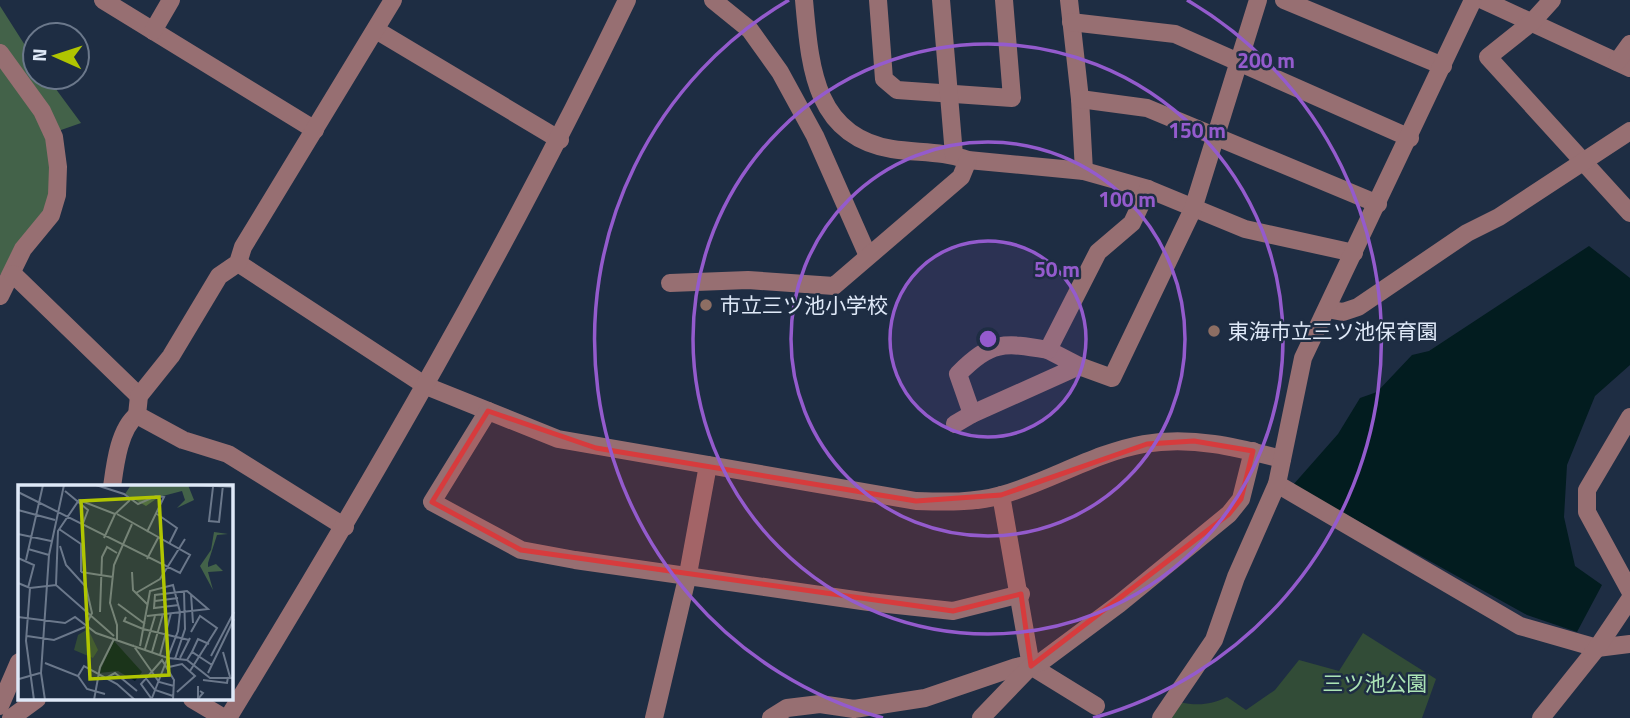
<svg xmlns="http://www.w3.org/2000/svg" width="1630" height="718" font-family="'Titillium Web','Noto Sans JP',sans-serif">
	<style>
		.green { fill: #324c37 }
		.forest { fill: #436249 }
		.water { fill: #021c1f }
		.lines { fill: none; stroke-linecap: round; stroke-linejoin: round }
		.minor { stroke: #976f72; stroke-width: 18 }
		.marked { fill: #d73b3d; fill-opacity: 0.2; stroke: #d73b3d; stroke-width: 5; stroke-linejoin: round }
		.ring { fill: none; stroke: #945bcd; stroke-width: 3.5 }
		.education-dot { fill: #8d6e63; stroke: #1e2d43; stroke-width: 2.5 }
		.labels { text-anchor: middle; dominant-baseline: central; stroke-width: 5; stroke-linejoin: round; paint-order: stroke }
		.poi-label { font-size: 21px; fill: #dfe9f8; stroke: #1e2d43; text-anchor: start }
		.park-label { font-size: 21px; fill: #abe3b5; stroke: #1e2d43 }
		.inset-road { fill: none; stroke: #6b788b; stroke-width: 2 }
		.view { fill: #b0c501; fill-opacity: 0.15; stroke: #b0c501; stroke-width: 3.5 }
		.inset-edge { fill: none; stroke: #dfe9f8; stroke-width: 3.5 }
		.centre { fill: #945bcd; stroke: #1e2d43; stroke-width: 3.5 }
		.ring-label { font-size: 21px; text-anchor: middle; font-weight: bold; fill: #945bcd; stroke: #1e2d43; stroke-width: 5; stroke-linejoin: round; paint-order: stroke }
	</style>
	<rect width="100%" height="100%" fill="#1e2d43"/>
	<path class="green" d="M1363 633 1436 679 1422 718H1171L1179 702C1197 706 1211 705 1227 697L1246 710 1275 690 1299 660 1339 671Z"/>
	<path class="forest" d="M0 6 35 61V77H47L81 123 61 130 53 148 55 168 38 240 0 275Z"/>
	<path class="water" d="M1589 246 1630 278V365L1595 396 1567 465 1564 517 1575 566 1602 585 1577 632 1527 615 1293 485 1338 434 1360 398 1377 392 1412 355 1429 351Z"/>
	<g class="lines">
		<g class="minor">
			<path d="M103 0 315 130"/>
			<path d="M713 0 750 30 780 72 815 136 868 256"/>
			<path d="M804 0C810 64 813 136 892 149 918 153 943 151 968 160L1084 171 1148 189 1245 229 1354 253"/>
			<path d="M878 0 884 79 897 90 1012 98 1004 0"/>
			<path d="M941 0 954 155"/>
			<path d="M1069 0 1080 99 1084 171"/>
			<path d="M1284 0 1443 66"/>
			<path d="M1483 0 1630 68"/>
			<path d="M1552 0 1532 22 1488 57 1630 213"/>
			<path d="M1071 22 1175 34 1410 138"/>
			<path d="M376 30 560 140"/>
			<path d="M153 31 171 0"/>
			<path d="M0 53 42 111 54 137 58 167 57 195 51 215 23 249 0 296"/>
			<path d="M1617 62 1630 44"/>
			<path d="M1080 99 1147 108 1378 204"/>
			<path d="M238 263 426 386 558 439 916 501C945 502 974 503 1002 495 1051 481 1094 453 1144 444 1192 436 1236 447 1282 459"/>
			<path d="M13 274 139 396"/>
			<path d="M670 283 748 280 834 286 961 177 968 160"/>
			<path d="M1327 309 1343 312 1358 307 1467 233 1499 217 1630 131"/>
			<path d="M1079 366 1112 378 1193 209 1258 0"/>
			<path d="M488 411 432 502 521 550 575 560 869 602 953 611 1021 594"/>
			<path d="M972 414 1079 366 1048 350"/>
			<path d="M1630 417 1587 490V512L1630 591"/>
			<path d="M955 424 972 414 958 374C991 341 1003 342 1048 350L1098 252 1132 223 1148 189"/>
			<path d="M1277 484 1520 626 1597 648 1630 644"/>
			<path d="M112 487C115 465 119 429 137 415"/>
			<path d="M1001 495 1031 666"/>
			<path d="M345 527 228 454 183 440 137 415 139 396 171 356 219 276 238 263 243 247 393 0"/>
			<path d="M1031 666 1096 706"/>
			<path d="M192 699 224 718"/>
			<path d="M0 706 19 662"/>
			<path d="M11 718 37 699"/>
			<path d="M228 718C371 484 508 248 627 0"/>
			<path d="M654 718 688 574 708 465"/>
			<path d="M771 718 787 708 820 704 854 709 925 698 1016 667 1041 662 1119 604 1229 514 1241 499 1253 451"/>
			<path d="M981 718 1031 666"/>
			<path d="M1161 718 1214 640 1236 577 1277 484 1303 358 1473 0"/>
			<path d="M1541 718 1597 648 1630 599"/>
		</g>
	</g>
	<path class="marked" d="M488 411 596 448 916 501 1001 495 1147 444 1194 441 1253 451 1241 499 1229 514 1031 666 1021 594 953 611 521 550 432 502Z"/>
	<circle cx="988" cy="339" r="98" fill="#945bcd" fill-opacity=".12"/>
	<g class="ring">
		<circle cx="988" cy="339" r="98"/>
		<circle cx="988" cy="339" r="197"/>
		<circle cx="988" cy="339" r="295"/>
		<path d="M883 718A393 393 0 0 1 789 0M1187 0A393 393 0 0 1 1093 718"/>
	</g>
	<g class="education-dot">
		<circle cx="706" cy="305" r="7"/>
		<circle cx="1214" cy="331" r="7"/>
	</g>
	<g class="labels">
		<g class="poi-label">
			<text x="720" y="305">市立三ツ池小学校</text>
			<text x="1228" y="331">東海市立三ツ池保育園</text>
		</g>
		<g class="park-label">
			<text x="1375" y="683">三ツ池公園</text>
		</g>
	</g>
	<g transform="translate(18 485)">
		<rect width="215" height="215" fill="#1e2d43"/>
		<path d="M70 144 80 165 75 173 56 165 60 150Z" fill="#324c37"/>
		<path d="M113 0H170L176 15 159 23 167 15 164 6 141 12 128 21 107 9ZM196 47 210 49 199 50 190 78V82L198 79 205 86 190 87 195 105 182 81 193 65Z" fill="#436249"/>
		<path d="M96 156 124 187 117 196 100 186 81 188Z" fill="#021c1f"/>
		<path class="inset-road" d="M78 0 106 9 120 19 138 11 146 12 129 47M180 0 216 2M195 2 191 36 201 37 205 0M47 6 70 25 64 41M0 7 162 88 172 70 99 29M0 25 37 35M0 27 1 0M139 29 159 43 151 59M41 44 63 59V87M0 49 33 56M86 53 97 29 112 15M42 61 48 80 68 102 74 128 70 136M10 64 31 70M0 73 16 80 10 103M129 74 140 53M8 75 25 0M63 87 95 92M114 87 115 105 129 119M0 98 12 103 38 100 96 151M38 100 40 46 61 15 97 29M12 103 8 156 16 215M118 108 142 94 167 54M173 109 175 138M137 116 160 113M100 119 127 139M82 127 84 72 89 62 99 68M129 131 190 124 169 106 137 110 136 123 161 120M0 132 47 138 57 132 78 148 150 173 169 175 192 193H216M108 132 106 136 125 144 171 155M9 151 36 155 67 142M99 155V140L92 118 96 80 114 39M115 160 141 197 156 201M122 161 132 106 155 100 162 127 160 146 134 213M127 164 137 131M134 167 145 129M174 167 180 154 191 159M205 167 212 192M142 170 153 128M193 171 216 127M162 173 172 153M157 174 167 144 166 106M169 175 174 167 194 180M27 178 60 191 69 204 87 209M151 182 164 179 177 191 159 207M172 186 199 143 182 131 173 147M190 188 216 134M60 191 66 181 99 199 117 215M127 192 137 205 155 211M1 194 22 188M86 194 97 188 119 206M185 195 209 198 210 192M180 201V214L185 208 182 206M133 213 123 199 144 175 156 195 155 215M27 215 23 188 31 70 46 0M76 215 82 182 96 154M117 215H140"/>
		<path class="view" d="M141 12 151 190 72 194 63 16Z"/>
		<rect width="215" height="215" class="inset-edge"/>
	</g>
	<circle cx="988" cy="339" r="10" class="centre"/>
	<g class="ring-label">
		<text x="1266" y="68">200 m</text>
		<text x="1197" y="138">150 m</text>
		<text x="1127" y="207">100 m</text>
		<text x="1057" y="277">50 m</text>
	</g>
	<g transform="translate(56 56) rotate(273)"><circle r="33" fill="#1e2d43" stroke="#6b788b" stroke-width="2"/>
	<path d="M0-5L12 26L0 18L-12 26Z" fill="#b0c501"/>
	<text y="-10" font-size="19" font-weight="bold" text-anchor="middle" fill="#dfe9f8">N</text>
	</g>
</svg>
